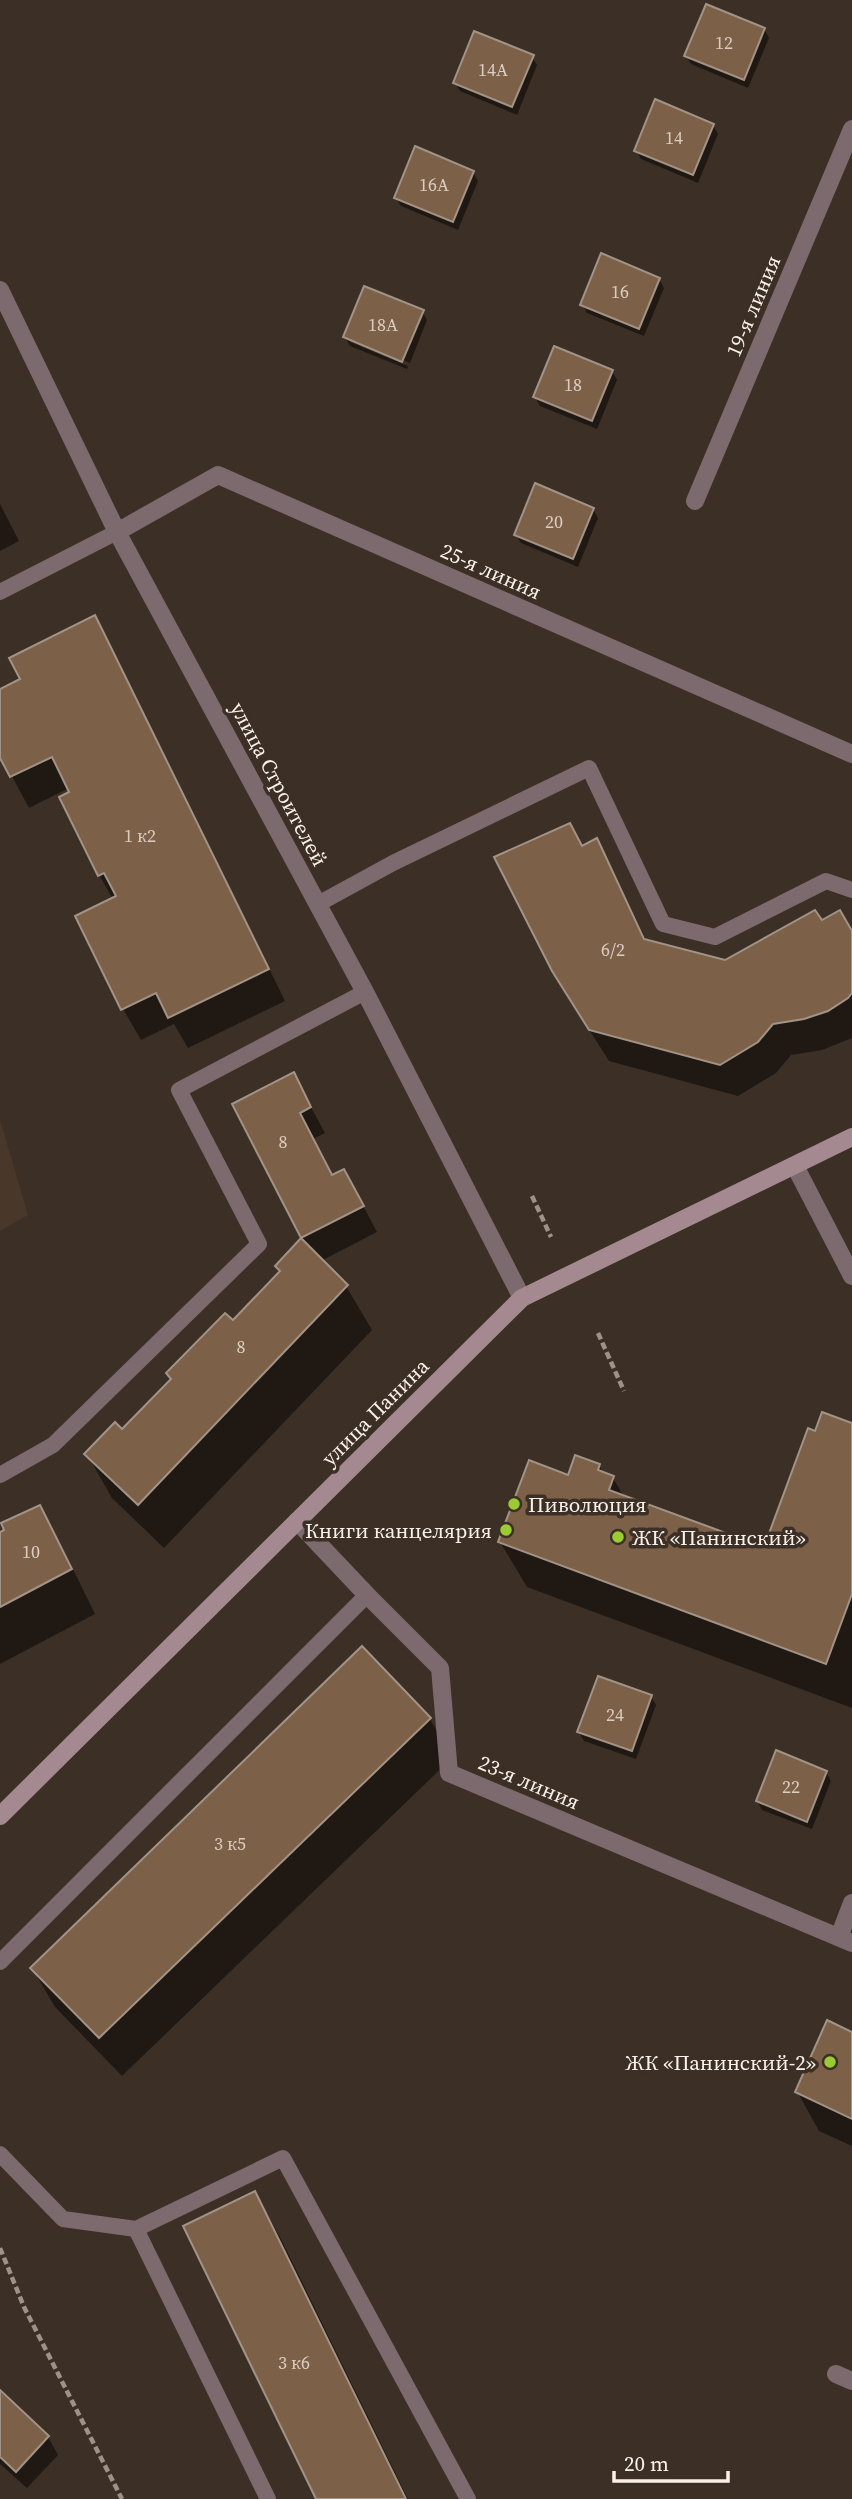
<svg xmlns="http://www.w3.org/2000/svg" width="852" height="2499" font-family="'Source Serif 4',serif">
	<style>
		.built { fill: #493729 }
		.shadow { fill: #0007 }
		.building { fill: #7d6048; stroke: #a29387; stroke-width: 2 }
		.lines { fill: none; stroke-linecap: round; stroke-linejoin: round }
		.path { stroke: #9d928a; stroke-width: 4.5; stroke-dasharray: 7 3.5; stroke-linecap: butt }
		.lane { stroke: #7c6a6f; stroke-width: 16 }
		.street { stroke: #7c6a6f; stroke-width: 18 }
		.secondary { stroke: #a58990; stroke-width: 18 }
		.poi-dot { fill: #9bcb33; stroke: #3c2f25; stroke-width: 2.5 }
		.labels { text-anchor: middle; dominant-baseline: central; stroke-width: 7; stroke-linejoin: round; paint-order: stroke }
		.number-label { font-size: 18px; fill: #dbcdc2 }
		.street-label { font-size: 21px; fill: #faf1eb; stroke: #3c2f25 }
		.poi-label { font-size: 21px; fill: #faf1eb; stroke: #3c2f25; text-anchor: start }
	</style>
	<rect width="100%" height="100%" fill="#3c2f25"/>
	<path class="built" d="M0 1120 28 1215 0 1231Z"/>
	<g class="shadow">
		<path d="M764 29 769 38 748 88 691 64 686 56Z"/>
		<path d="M532 57 537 65 517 115 460 91 455 83Z"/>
		<path d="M713 125 718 134 698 183 641 159 636 150Z"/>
		<path d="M473 172 478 181 458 230 401 206 396 198Z"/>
		<path d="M659 279 664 288 644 336 587 313 582 304Z"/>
		<path d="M422 311 427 320 410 363 350 338V342L408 366 407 369 350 346 345 337Z"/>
		<path d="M612 371 617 380 597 429 540 406 535 397Z"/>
		<path d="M0 504 19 541 0 551Z"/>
		<path d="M593 509 598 518 578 567 521 543 516 535Z"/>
		<path d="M94 618 112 649 285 1001 188 1048 174 1024 141 1040 123 1009 113 899 99 875 69 788 29 808 0 754V691L22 680Z"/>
		<path d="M596 840 614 872 647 942 726 962 822 922 852 934V1038L822 1050 791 1055 776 1073 738 1096 609 1061 572 1003 582 847Z"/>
		<path d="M293 1074 325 1133 313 1139 333 1177 358 1196 377 1232 321 1261 346 1286 372 1330 164 1548 112 1498 87 1454 122 1432 281 1273 277 1266 303 1239 234 1104Z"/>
		<path d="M852 1425V1708L527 1587 500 1542 569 1477 599 1465 604 1475 613 1478 624 1497 765 1550 816 1433Z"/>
		<path d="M39 1507 64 1551 95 1614 0 1664V1534Z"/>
		<path d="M651 1697 656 1705 636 1759 584 1741 579 1732Z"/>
		<path d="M430 1719 452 1758 122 2076 55 2007 32 1968Z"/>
		<path d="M826 1772 831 1781 812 1829 762 1810 757 1801Z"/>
		<path d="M852 2033V2146L819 2131 797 2091Z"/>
		<path d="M255 2193 280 2237 408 2499H318Z"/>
		<path d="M0 2392 48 2437 58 2455 27 2488 0 2464Z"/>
	</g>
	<g class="building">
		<path d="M706 4 765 28 744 80 684 56Z"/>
		<path d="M474 31 534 55 512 107 453 83Z"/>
		<path d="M655 99 714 124 693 175 634 151Z"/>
		<path d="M415 146 474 171 453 222 394 198Z"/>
		<path d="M601 253 660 278 639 329 580 305Z"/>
		<path d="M364 286 424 310 402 362 343 337Z"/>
		<path d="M554 346 613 370 592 421 533 397Z"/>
		<path d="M535 483 594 508 573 559 514 535Z"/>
		<path d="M95 615 269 969 168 1018 156 993 121 1010 75 916 116 896 104 873 98 876 59 797 69 792 52 757 10 777 0 758V689L20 679 9 658Z"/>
		<path d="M570 823 582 846 597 838 644 939 725 960 815 910 822 920 840 910 852 931V993L848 998 828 1011 804 1019 773 1024 758 1042 720 1065 589 1030 552 971 494 857Z"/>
		<path d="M294 1072 311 1107 300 1113 332 1175 344 1169 364 1206 301 1238 232 1104Z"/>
		<path d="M301 1238 348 1285 138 1505 84 1454 115 1422 122 1429 171 1379 166 1373 225 1313 233 1320 280 1271 275 1266Z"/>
		<path d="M822 1412 852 1423V1594L826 1664 498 1542 529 1460 568 1475 575 1455 600 1464 598 1470 614 1476 609 1490 764 1547 808 1428 815 1431Z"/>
		<path d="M40 1505 72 1569 0 1607V1532L4 1530 1 1523Z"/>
		<path d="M362 1646 431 1718 99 2038 30 1968Z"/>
		<path d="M598 1676 652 1695 632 1751 577 1732Z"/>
		<path d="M776 1750 827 1771 807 1822 756 1801Z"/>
		<path d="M827 2020 852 2032V2119L795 2092Z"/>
		<path d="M255 2191 406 2499H316L183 2226Z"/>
		<path d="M0 2390 49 2436 16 2472 0 2457Z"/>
	</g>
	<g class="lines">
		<g class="path">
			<path d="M532 1196 551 1237"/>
			<path d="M598 1333 624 1391"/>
			<path d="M0 2248 24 2307 122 2499"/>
		</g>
		<g class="lane">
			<path d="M0 592 117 532"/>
			<path d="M318 904 393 863 589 768 663 924 715 937 826 881 852 890"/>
			<path d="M0 1475 53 1445 259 1244 179 1090 365 992"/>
			<path d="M0 1962 367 1595"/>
			<path d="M0 2154 63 2219 136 2229 283 2158 468 2499"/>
			<path d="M136 2229 268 2499"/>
		</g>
		<g class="street">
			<path d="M0 290 117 532 365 992 522 1298"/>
			<path d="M695 501 852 129"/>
			<path d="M117 532 218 475 852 754"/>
			<path d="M795 1166 852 1276"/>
			<path d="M297 1521 367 1595 440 1668 449 1773 852 1943"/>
			<path d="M839 1937 852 1903"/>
			<path d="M836 2374 852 2381"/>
		</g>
		<path class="secondary" d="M0 1816 522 1298 852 1137"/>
	</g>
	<g class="poi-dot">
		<circle cx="514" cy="1504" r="7"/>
		<circle cx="506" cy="1530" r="7"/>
		<circle cx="618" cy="1537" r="7"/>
		<circle cx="830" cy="2062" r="7"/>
	</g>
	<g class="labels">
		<g class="number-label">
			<text x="724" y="42">12</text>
			<text x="493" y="69">14А</text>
			<text x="674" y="137">14</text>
			<text x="434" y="184">16А</text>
			<text x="620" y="291">16</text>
			<text x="383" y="324">18А</text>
			<text x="573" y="384">18</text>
			<text x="554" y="521">20</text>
			<text x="140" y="835">1 к2</text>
			<text x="613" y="949">6/2</text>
			<text x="283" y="1141">8</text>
			<text x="241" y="1346">8</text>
			<text x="31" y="1551">10</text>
			<text x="615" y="1714">24</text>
			<text x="791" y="1786">22</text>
			<text x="230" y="1843">3 к5</text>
			<text x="294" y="2362">3 к6</text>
		</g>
		<g class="street-label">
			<text transform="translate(753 306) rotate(-67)">19-я линия</text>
			<text transform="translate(491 571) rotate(24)">25-я линия</text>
			<text transform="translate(279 784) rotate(62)">улица Строителей</text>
			<text transform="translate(375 1412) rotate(-45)">улица Панина</text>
			<text transform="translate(529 1782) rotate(23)">23-я линия</text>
		</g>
		<g class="poi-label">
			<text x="528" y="1504">Пиволюция</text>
			<text x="492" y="1530" text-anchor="end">Книги канцелярия</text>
			<text x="632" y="1537">ЖК «Панинский»</text>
			<text x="816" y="2062" text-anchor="end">ЖК «Панинский-2»</text>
		</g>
	</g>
	<path d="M614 2471v10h114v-10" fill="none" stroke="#faf1eb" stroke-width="3.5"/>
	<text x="624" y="2471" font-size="21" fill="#faf1eb" stroke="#3c2f25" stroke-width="5" paint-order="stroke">20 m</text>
</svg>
